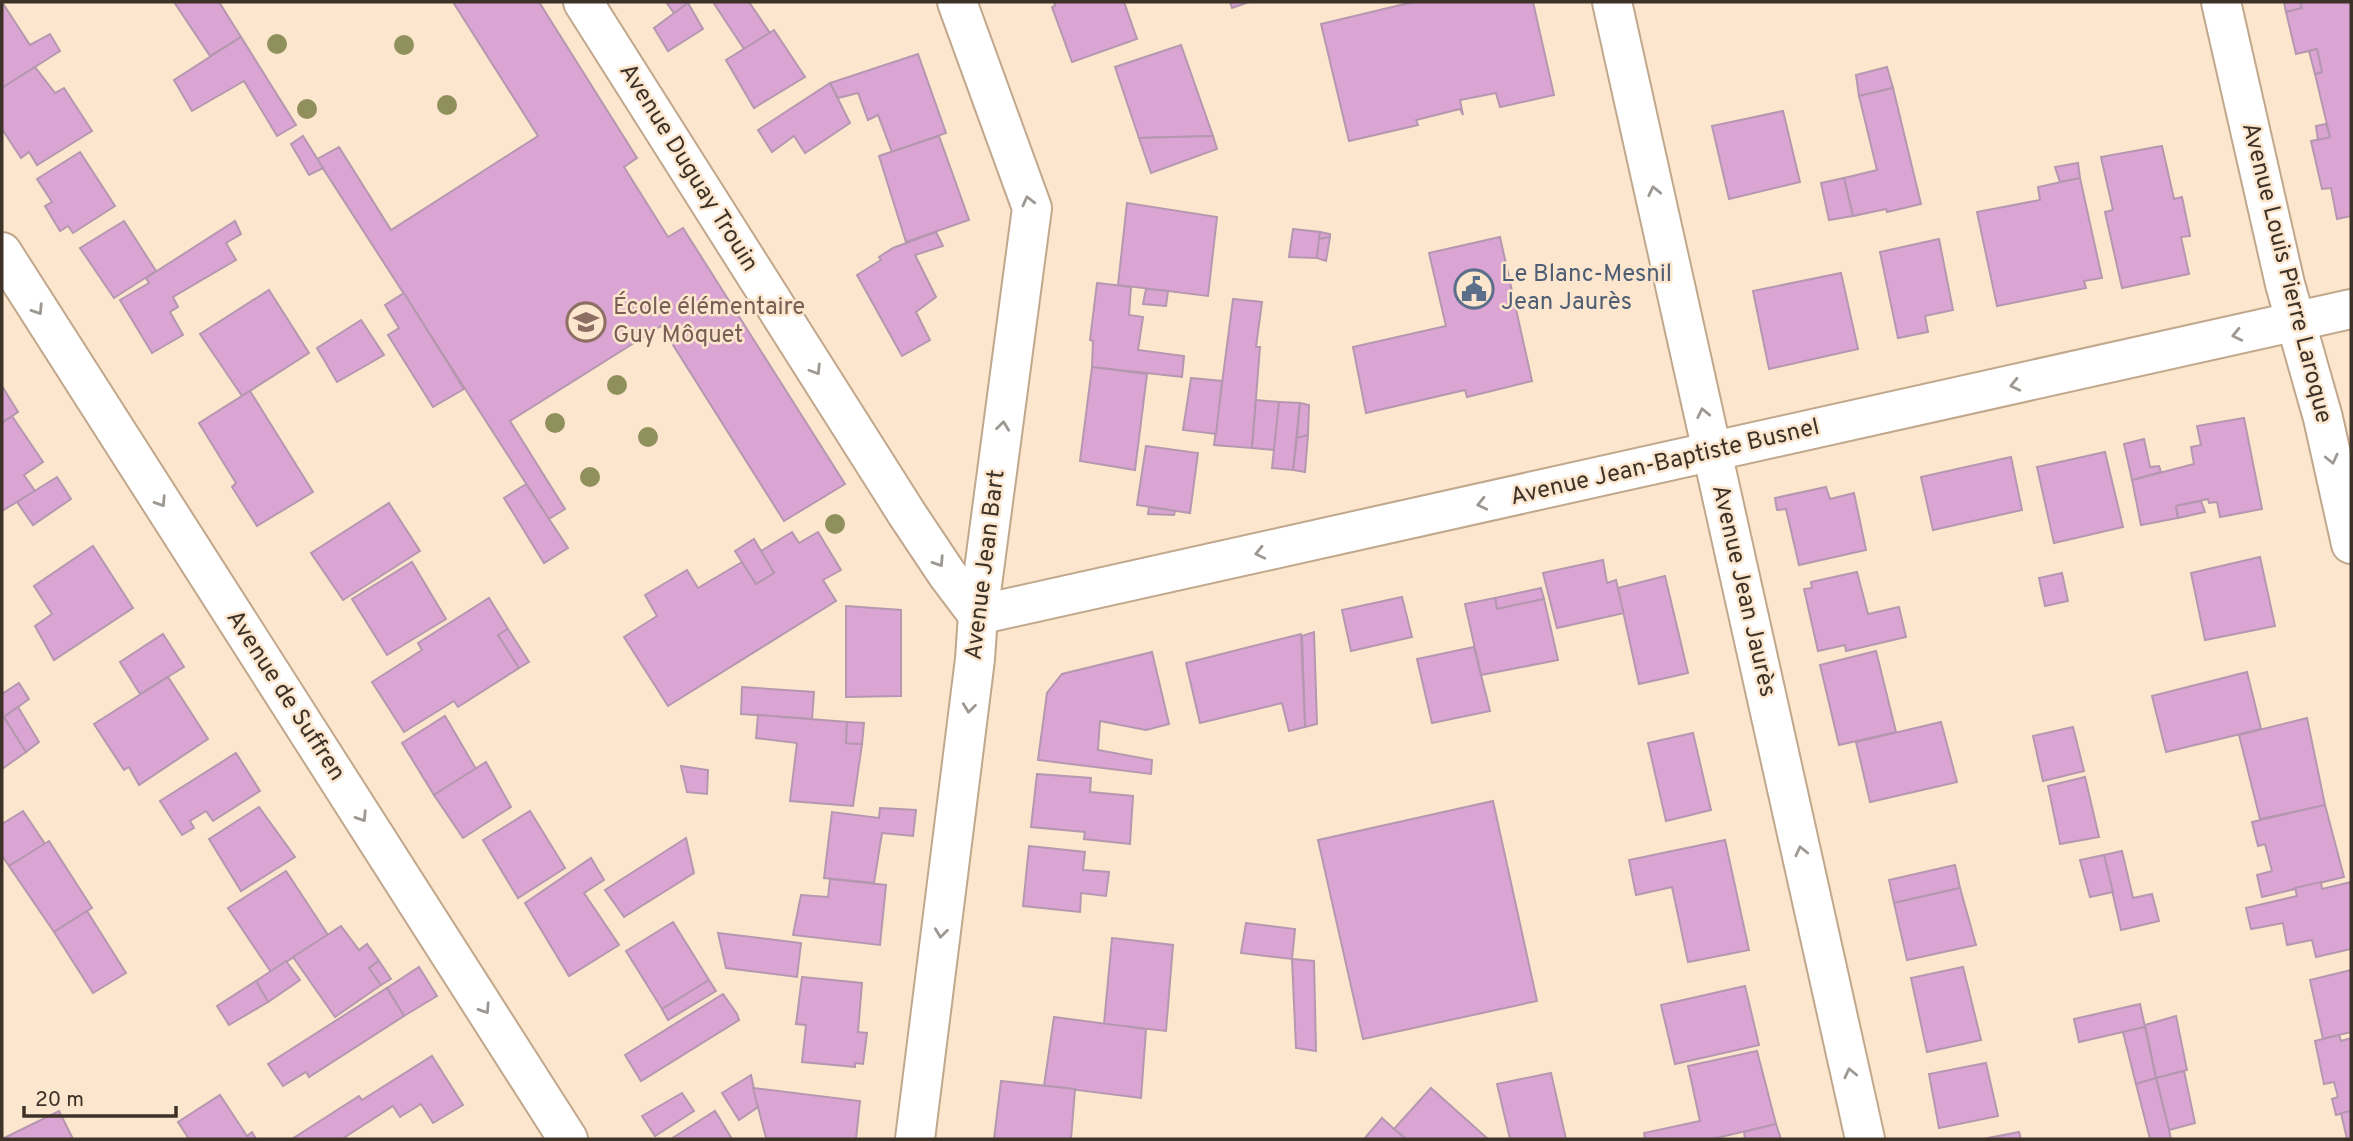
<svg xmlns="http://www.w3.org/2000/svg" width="2353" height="1141" font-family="Overpass,sans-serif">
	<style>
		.building { fill: #dba5d3; stroke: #b597b0; stroke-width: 2 }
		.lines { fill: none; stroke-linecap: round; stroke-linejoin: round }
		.street-casing { stroke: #c1a78b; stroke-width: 42 }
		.street { stroke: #fff; stroke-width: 38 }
		.tree { fill: #90905d }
		.oneway { stroke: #9e9893 }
		.labels { text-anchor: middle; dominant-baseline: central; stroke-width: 5; stroke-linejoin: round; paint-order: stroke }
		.street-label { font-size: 24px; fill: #3d3227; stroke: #fce6ce }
		.service-label { font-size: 24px; fill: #4e5e75; stroke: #fce6ce; text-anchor: start }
		.education-label { font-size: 24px; fill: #785e54; stroke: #fce6ce; text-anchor: start }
	</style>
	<rect width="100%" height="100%" fill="#fce6ce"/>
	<g class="building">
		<path d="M2 2 30 45 50 34 60 51 2 88Z"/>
		<path d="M174 2H219L241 37 210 56Z"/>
		<path d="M453 2H539L637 158 624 167 668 237 683 228 845 484 784 521 661 326 510 421 565 509 549 519 317 159 339 147 391 230 538 136Z"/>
		<path d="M666 2H690L674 13Z"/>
		<path d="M713 2H749L770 33 744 49Z"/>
		<path d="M1054 2H1124L1137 39 1072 62 1052 7 1055 6Z"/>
		<path d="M1230 2H1249L1232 8Z"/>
		<path d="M1533 2 1554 95 1500 107 1496 93 1460 100 1463 115 1460 109 1416 120 1418 125 1349 141 1321 24 1413 2Z"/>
		<path d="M2284 2H2300L2302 8 2286 12Z"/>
		<path d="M2300 2H2351V216L2337 219 2331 188 2322 189 2311 141 2330 137 2315 74 2322 72 2317 49 2296 54 2286 12 2302 8Z"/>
		<path d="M688 3 703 29 668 51 654 28Z"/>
		<path d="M774 30 805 77 754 108 726 60Z"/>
		<path d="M241 37 296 125 277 136 244 81 192 111 174 80Z"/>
		<path d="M1181 45 1213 136 1139 138 1115 67Z"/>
		<path d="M2317 49 2322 72 2315 74 2309 51Z"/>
		<path d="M918 54 946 133 892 152 878 115 868 120 858 93 838 98 830 83Z"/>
		<path d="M35 67 55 93 64 88 92 131 37 165 29 152 21 158 2 129V88Z"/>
		<path d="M1887 67 1893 88 1859 96 1856 75Z"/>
		<path d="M830 83 850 123 805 153 794 136 772 152 758 130Z"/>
		<path d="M1893 88 1921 204 1887 212 1886 209 1853 216 1844 178 1877 170 1859 96Z"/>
		<path d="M1783 111 1800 182 1729 199 1712 126Z"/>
		<path d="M2326 124 2330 137 2318 140 2316 126Z"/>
		<path d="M303 136 323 168 309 175 291 144Z"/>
		<path d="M939 136 969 220 906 242 879 156Z"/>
		<path d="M1213 136 1217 149 1151 173 1139 138Z"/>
		<path d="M2162 146 2174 199 2182 197 2190 236 2181 237 2189 274 2122 288 2105 212 2113 210 2101 157Z"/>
		<path d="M80 152 115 206 73 233 68 226 60 231 45 206 52 202 37 179Z"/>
		<path d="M2078 163 2080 178 2060 182 2055 167Z"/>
		<path d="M1844 178 1853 216 1829 220 1821 183Z"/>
		<path d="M2080 178 2102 278 2084 281 2086 288 1997 306 1977 212 2040 200 2038 187Z"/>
		<path d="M1127 203 1217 217 1208 296 1118 285Z"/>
		<path d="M124 221 156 271 114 298 80 248Z"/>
		<path d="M235 221 241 234 226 243 236 260 173 297 178 307 170 312 183 335 152 353 120 300 149 283 146 278Z"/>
		<path d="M1293 229 1320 232 1317 258 1289 257Z"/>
		<path d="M936 232 943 246 915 255 936 297 916 312 930 340 902 356 857 275 881 260 879 257 893 248Z"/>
		<path d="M1320 232 1330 234V237L1319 239Z"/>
		<path d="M1330 237 1326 261 1317 258 1319 239Z"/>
		<path d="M1500 237 1532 381 1467 397 1465 390 1366 413 1353 347 1446 326 1429 253Z"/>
		<path d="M1939 239 1953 310 1925 316 1928 332 1898 338 1880 252Z"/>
		<path d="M1841 273 1858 349 1769 369 1753 291Z"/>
		<path d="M1097 283 1131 287 1129 315 1143 317 1138 350 1184 356 1182 377 1092 367 1093 341 1090 340Z"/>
		<path d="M1146 289 1168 291 1166 306 1143 304Z"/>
		<path d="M269 290 309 353 242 396 200 334Z"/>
		<path d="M404 293 464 389 433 407 388 335 399 328 385 305Z"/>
		<path d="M1233 299 1262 302 1256 347H1260L1252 448 1214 445Z"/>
		<path d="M361 320 384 355 337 382 317 348Z"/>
		<path d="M1092 367 1147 374 1135 470 1080 461Z"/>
		<path d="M1191 378 1222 381 1216 434 1183 430Z"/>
		<path d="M2 386 18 412 2 423Z"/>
		<path d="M250 391 313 492 257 526 232 487 236 483 199 423Z"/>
		<path d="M1256 400 1279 402 1274 450 1252 448Z"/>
		<path d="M1279 402 1300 403 1293 470 1272 468Z"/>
		<path d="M1300 403 1309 405 1308 435 1297 438Z"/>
		<path d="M12 416 43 462 24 475 35 491 2 511V423Z"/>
		<path d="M2244 418 2262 509 2220 517 2217 502 2209 503 2208 499 2176 506 2178 518 2141 525 2132 480 2194 464 2191 447 2201 445 2197 426Z"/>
		<path d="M1308 435 1305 472 1293 470 1297 438Z"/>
		<path d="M2144 439 2150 467 2159 466 2161 472 2132 480 2124 444Z"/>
		<path d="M1146 446 1198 453 1190 513 1137 505Z"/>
		<path d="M2105 452 2123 527 2054 543 2037 467Z"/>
		<path d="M2011 457 2022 510 1933 530 1921 477Z"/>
		<path d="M57 477 71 499 33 525 17 502Z"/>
		<path d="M526 484 568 548 544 563 504 498Z"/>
		<path d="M1826 487 1830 499 1854 493 1866 550 1799 565 1786 509 1777 510 1775 498Z"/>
		<path d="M2201 501 2205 512 2178 518 2176 506Z"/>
		<path d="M389 503 420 551 343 600 311 553Z"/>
		<path d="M1149 507 1175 511 1174 515 1148 514Z"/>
		<path d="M792 532 799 543 818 532 841 570 823 580 836 601 668 706 624 637 657 616 645 595 687 570 698 588 742 562 756 584 774 573 761 551Z"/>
		<path d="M754 539 774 573 756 584 735 551Z"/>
		<path d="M93 546 133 608 54 660 35 626 52 614 34 586Z"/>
		<path d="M2260 557 2275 626 2205 640 2191 573Z"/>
		<path d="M1603 560 1607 583 1616 580 1624 613 1557 628 1543 573Z"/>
		<path d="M412 562 446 619 387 655 352 599Z"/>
		<path d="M1857 572 1868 614 1899 607 1906 637 1846 651 1845 645 1818 651 1804 589 1812 588 1811 582Z"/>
		<path d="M2062 573 2068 601 2045 606 2039 578Z"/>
		<path d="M1665 576 1688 673 1639 684 1618 588Z"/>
		<path d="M1541 588 1544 599 1497 609 1495 598Z"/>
		<path d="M1402 597 1412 637 1351 651 1342 610Z"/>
		<path d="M489 598 508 629 498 635 519 668 458 707 454 701 404 732 372 682 422 650 418 643Z"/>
		<path d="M1495 598 1497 609 1544 599 1558 660 1481 675 1465 604Z"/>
		<path d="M846 606 901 610V696L846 697Z"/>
		<path d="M508 629 529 662 519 668 498 635Z"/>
		<path d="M1314 632 1317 724 1305 727 1302 636Z"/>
		<path d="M163 634 184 667 140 694 120 662Z"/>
		<path d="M1301 634 1305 727 1289 731 1282 703 1200 723 1186 663Z"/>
		<path d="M1474 647 1490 711 1432 723 1417 659Z"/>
		<path d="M1876 651 1896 732 1839 745 1820 665Z"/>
		<path d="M1152 652 1169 724 1146 730 1100 721 1098 750 1152 760 1151 774 1038 760 1047 693 1062 674Z"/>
		<path d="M2247 672 2261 729 2166 752 2152 696Z"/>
		<path d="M168 677 208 739 139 785 129 767 124 770 94 724Z"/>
		<path d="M19 683 29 699 4 717 26 752 2 769V694Z"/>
		<path d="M742 687 814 692 812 719 741 714Z"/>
		<path d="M18 707 39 742 26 752 4 717Z"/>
		<path d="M758 715 847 722 846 743 862 744 853 806 790 801 797 743 756 738Z"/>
		<path d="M445 716 476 769 434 795 402 743Z"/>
		<path d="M2307 718 2325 805 2260 819 2239 735Z"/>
		<path d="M847 722 864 723 862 744 846 743Z"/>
		<path d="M1941 722 1957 782 1870 802 1856 742Z"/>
		<path d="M2073 727 2084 771 2043 781 2033 736Z"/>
		<path d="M1693 733 1711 810 1666 821 1648 743Z"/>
		<path d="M236 753 260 791 213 821 206 811 190 821 194 828 182 835 160 801Z"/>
		<path d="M486 762 511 807 463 838 434 795Z"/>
		<path d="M681 766 708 770 707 794 687 792Z"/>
		<path d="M1037 774 1091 778 1090 792 1133 796 1130 844 1084 839 1085 832 1031 827Z"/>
		<path d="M2085 777 2099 837 2060 844 2048 786Z"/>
		<path d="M1493 801 1537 1001 1363 1039 1318 840Z"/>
		<path d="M2325 805 2344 877 2262 897 2257 875 2272 871 2265 844 2258 846 2252 822Z"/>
		<path d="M259 807 295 857 241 891 209 839Z"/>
		<path d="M880 808 916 810 913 836 882 833 874 883 824 878 832 812 879 818Z"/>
		<path d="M23 811 45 844 9 866 2 856V824Z"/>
		<path d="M530 811 565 868 518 898 483 840Z"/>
		<path d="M686 838 694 873 624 917 605 890Z"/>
		<path d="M1725 840 1749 950 1688 962 1672 887 1636 895 1629 860Z"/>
		<path d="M49 841 92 908 54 932 9 866Z"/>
		<path d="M1029 846 1085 852 1083 870 1109 872 1106 896 1081 893 1080 912 1023 906Z"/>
		<path d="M2122 851 2133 898 2152 894 2159 921 2121 930 2104 855Z"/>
		<path d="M2104 855 2113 892 2090 897 2080 860Z"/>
		<path d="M591 858 604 880 584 893 619 945 569 976 525 903Z"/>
		<path d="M1955 865 1960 888 1894 903 1889 880Z"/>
		<path d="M286 871 328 935 271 972 228 908Z"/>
		<path d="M830 879 886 885 880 945 793 935 801 895 828 897Z"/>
		<path d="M2321 882 2322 889 2351 882V949L2316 957 2312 940 2287 945 2283 923 2251 929 2246 908 2297 896 2295 888Z"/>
		<path d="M1960 888 1976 945 1907 960 1894 903Z"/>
		<path d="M87 911 126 973 93 993 54 932Z"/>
		<path d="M673 922 709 980 662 1009 626 951Z"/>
		<path d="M1246 923 1295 929 1292 959 1241 953Z"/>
		<path d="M341 926 359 950 367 944 379 961 369 968 381 985 335 1017 293 957Z"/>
		<path d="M718 933 801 943 797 977 726 968Z"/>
		<path d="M1112 938 1173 945 1166 1031 1104 1024Z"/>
		<path d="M1292 959 1314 961 1316 1051 1296 1048Z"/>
		<path d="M286 961 300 980 268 1002 256 981Z"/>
		<path d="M379 961 391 979 381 985 369 968Z"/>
		<path d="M419 967 437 996 404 1016 387 988Z"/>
		<path d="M1963 967 1981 1040 1927 1052 1911 978Z"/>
		<path d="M2351 970V1032L2323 1039 2310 980Z"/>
		<path d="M802 977 862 983 858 1032 867 1033 863 1064 855 1063V1067L802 1062 806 1025 796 1024Z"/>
		<path d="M709 980 716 991 668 1020 662 1009Z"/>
		<path d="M256 981 268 1002 229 1025 217 1006Z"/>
		<path d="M1745 986 1759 1045 1675 1064 1661 1005Z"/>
		<path d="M387 988 404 1016 309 1077 306 1072 283 1086 268 1064Z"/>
		<path d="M723 994 737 1014 739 1020 641 1081 625 1055Z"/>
		<path d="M2140 1004 2145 1027 2079 1042 2074 1019Z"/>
		<path d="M2176 1016 2187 1070 2156 1078 2145 1025Z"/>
		<path d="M1054 1017 1146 1029 1141 1098 1044 1086Z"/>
		<path d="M2145 1027 2156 1078 2136 1084 2123 1032Z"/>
		<path d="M2339 1035 2341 1041 2351 1038V1111L2336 1115 2332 1099 2338 1097 2334 1082 2324 1084 2315 1041Z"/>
		<path d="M1757 1051 1776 1124 1712 1139H1645L1644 1133 1700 1121 1688 1066Z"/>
		<path d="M432 1056 463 1105 433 1123 421 1104 400 1117 393 1106 342 1139H292L359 1096 362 1100Z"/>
		<path d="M1986 1063 1998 1116 1939 1128 1929 1074Z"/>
		<path d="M2184 1071 2195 1123 2169 1130 2156 1078Z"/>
		<path d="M1551 1073 1566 1139H1510L1497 1084Z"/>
		<path d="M751 1075 758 1107 739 1120 722 1093Z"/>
		<path d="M2156 1078 2169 1130 2171 1139H2150L2136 1084Z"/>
		<path d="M1001 1081 1075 1089 1071 1139H994Z"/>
		<path d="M753 1088 860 1101 856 1139 766 1138Z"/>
		<path d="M1431 1088 1488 1139H1406L1394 1129Z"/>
		<path d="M682 1093 694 1111 655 1136 642 1116Z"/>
		<path d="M220 1095 247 1136 252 1132 256 1139H189L178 1122Z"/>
		<path d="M59 1111 73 1139H2Z"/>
		<path d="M715 1111 732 1139H671Z"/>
		<path d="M2351 1111V1139H2347L2341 1113Z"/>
		<path d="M1382 1118 1394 1129 1406 1139H1364Z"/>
		<path d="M1776 1124 1781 1139H1745L1744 1132Z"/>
		<path d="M2019 1132 2021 1139H1983Z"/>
	</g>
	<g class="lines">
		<g class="street-casing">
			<g id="street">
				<path d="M583 2 907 514 947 574 978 615"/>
				<path d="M1612 2 1865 1139"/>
				<path d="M2221 2 2285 284 2323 418 2351 544"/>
				<path d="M2 252 568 1139"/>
				<path d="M978 615 2351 309"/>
				<path d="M915 1139 975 659 978 615 1032 208 957 2"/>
			</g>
		</g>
		<use href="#street" class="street"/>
	</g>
	<g class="tree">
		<circle cx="277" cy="44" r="10"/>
		<circle cx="404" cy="45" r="10"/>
		<circle cx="447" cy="105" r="10"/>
		<circle cx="307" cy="109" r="10"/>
		<circle cx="617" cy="385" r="10"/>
		<circle cx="555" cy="423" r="10"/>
		<circle cx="648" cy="437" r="10"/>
		<circle cx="590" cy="477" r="10"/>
		<circle cx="835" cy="524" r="10"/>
	</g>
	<defs><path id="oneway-chevron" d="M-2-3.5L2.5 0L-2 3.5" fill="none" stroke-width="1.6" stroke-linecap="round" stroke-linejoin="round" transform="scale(1.75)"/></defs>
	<g class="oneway">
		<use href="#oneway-chevron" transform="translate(1654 191) rotate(-102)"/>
		<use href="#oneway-chevron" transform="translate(1028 201) rotate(-104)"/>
		<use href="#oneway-chevron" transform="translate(38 310) rotate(57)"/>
		<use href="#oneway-chevron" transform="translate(2237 335) rotate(167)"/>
		<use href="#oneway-chevron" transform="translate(816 370) rotate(58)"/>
		<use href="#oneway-chevron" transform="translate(2015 385) rotate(167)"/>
		<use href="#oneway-chevron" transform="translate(1703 413) rotate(-102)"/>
		<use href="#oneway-chevron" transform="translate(1003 426) rotate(-83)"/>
		<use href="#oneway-chevron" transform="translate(2332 459) rotate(77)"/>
		<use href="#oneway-chevron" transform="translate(161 502) rotate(57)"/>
		<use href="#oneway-chevron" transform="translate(1482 504) rotate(167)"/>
		<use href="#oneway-chevron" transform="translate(1260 553) rotate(167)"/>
		<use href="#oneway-chevron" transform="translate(939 562) rotate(57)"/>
		<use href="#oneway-chevron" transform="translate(969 708) rotate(97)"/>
		<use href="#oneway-chevron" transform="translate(362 817) rotate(57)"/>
		<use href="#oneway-chevron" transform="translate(1801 851) rotate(-103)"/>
		<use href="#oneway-chevron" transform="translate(941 933) rotate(97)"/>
		<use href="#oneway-chevron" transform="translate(485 1009) rotate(57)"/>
		<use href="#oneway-chevron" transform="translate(1850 1073) rotate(-103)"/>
	</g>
	<defs>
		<g id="civic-ring" transform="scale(2.0125)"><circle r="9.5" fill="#fce6ce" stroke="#5c6f8a" stroke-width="1.5"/><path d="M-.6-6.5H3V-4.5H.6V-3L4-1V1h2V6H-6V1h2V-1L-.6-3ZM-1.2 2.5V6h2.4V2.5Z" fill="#5c6f8a"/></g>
		<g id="school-ring" transform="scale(2.0125)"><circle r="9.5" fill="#fce6ce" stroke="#8d6e63" stroke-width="1.5"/><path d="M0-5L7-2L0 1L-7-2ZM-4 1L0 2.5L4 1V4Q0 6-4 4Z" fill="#8d6e63"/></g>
	</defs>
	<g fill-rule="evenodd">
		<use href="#civic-ring" x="1474" y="289"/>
		<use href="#school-ring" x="586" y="322"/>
	</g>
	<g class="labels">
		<g class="street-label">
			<text transform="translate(688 168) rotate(58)">Avenue Duguay Trouin</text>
			<text transform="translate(2286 273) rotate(76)">Avenue Louis Pierre Laroque</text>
			<text transform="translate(1665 463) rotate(-13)">Avenue Jean-Baptiste Busnel</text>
			<text transform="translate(986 565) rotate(-83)">Avenue Jean Bart</text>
			<text transform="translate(1743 591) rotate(77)">Avenue Jean Jaurès</text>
			<text transform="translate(285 696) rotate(57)">Avenue de Suffren</text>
		</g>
		<g class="service-label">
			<text x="1501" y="275">Le Blanc-Mesnil<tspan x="1501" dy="28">Jean Jaurès</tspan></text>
		</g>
		<g class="education-label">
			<text x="613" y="308">École élémentaire<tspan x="613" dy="28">Guy Môquet</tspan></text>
		</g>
	</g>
	<rect width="2353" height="1141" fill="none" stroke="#3d3227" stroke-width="7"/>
	<path d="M24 1106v10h152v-10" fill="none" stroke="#3d3227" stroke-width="3.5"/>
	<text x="35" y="1106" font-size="21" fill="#3d3227" stroke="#fce6ce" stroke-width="5" paint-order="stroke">20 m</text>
</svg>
